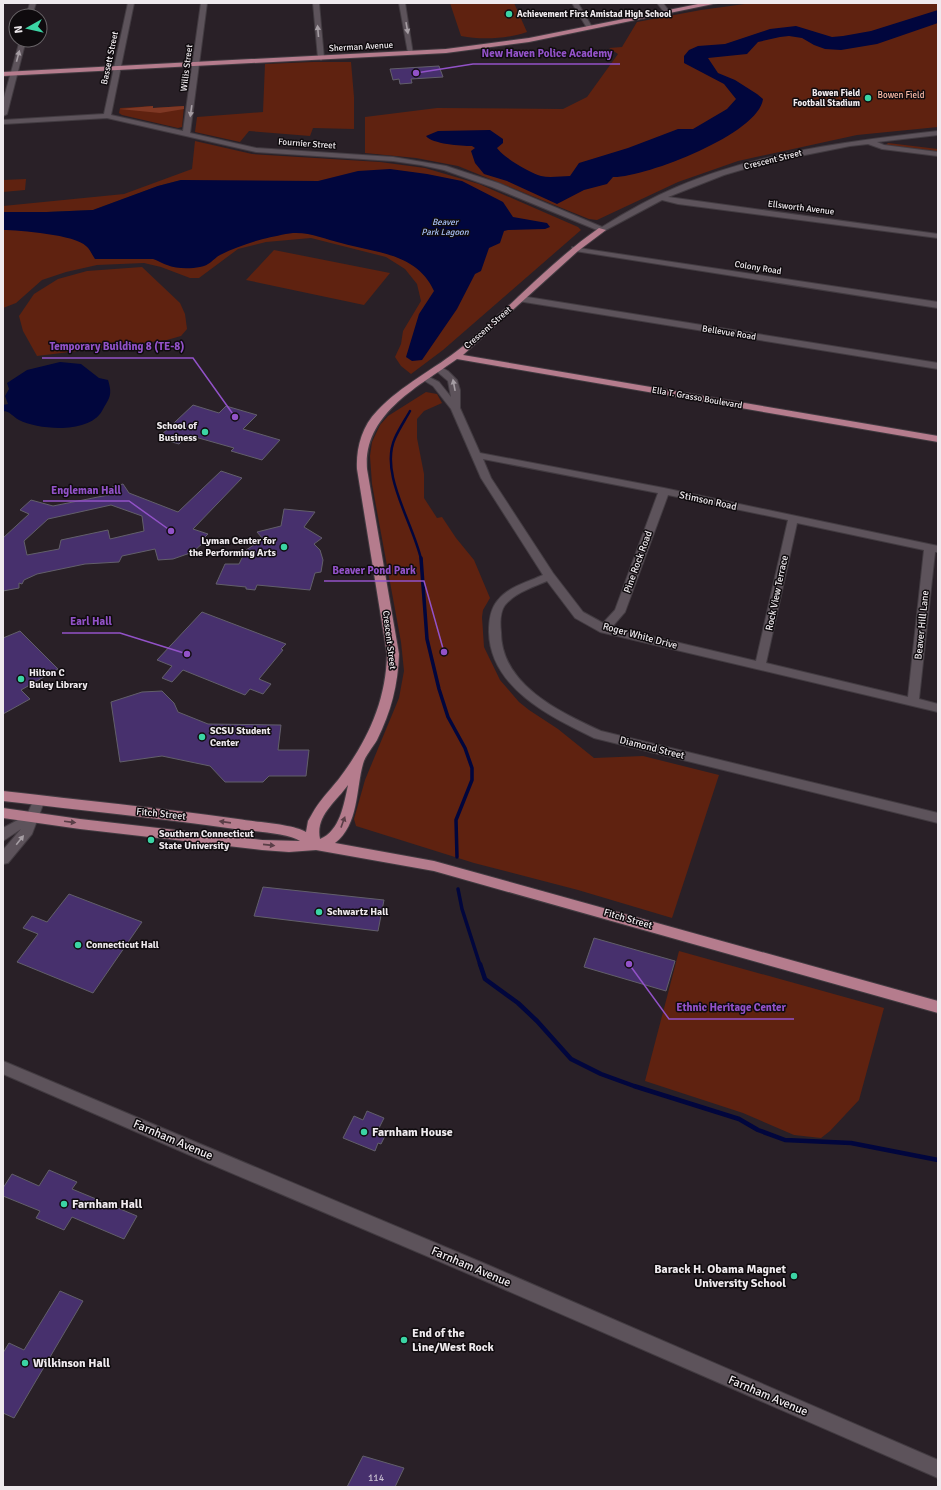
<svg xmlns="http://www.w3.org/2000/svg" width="941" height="1490" font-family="Signika,sans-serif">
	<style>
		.green { fill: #5f2210 }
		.forest { fill: #7f3824 }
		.water { fill: #01063d }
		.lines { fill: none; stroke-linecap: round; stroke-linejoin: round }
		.stream-far2 { stroke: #01063d; stroke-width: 2.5 }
		.stream-far1 { stroke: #01063d; stroke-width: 3.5 }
		.stream { stroke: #01063d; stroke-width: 4.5 }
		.building { fill: #47306d; stroke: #625f6a; fill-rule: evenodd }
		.minor-casing { stroke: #423b41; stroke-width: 2 }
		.major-casing { stroke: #423b41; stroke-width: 2 }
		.minor { fill: #5d535b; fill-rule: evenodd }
		.major { fill: #b57c8d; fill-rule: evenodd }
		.oneway { fill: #a69ea4 }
		.oneway2 { fill: #5a3e47 }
		.poi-dot { fill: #3bd4a4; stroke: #0f0b0e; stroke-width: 1.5 }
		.labels { text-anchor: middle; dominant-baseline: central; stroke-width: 3; stroke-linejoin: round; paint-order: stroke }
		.far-poi-label { font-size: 9px; font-weight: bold; fill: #efeaee; stroke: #0f0b0e; text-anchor: start }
		.far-street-label { font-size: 9px; fill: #efeaee; stroke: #0f0b0e }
		.far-park-label { font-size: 9px; fill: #febdaa; stroke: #0f0b0e }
		.far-water-label { font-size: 9px; font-style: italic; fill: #a8c0f5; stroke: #0f0b0e }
		.poi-label { font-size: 10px; font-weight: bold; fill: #efeaee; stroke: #0f0b0e; text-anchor: start }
		.street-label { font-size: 10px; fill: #efeaee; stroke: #0f0b0e }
		.near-number-label { font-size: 10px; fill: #c5bcce }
		.near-poi-label { font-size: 12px; font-weight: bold; fill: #efeaee; stroke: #0f0b0e; text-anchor: start }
		.near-street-label { font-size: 12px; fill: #efeaee; stroke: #0f0b0e }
		.leader { fill: none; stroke: #9252c8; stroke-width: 1.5 }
		.callout-dot { fill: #9252c8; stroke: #0f0b0e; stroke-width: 1.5 }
		.callout-label { font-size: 11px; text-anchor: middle; font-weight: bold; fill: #9252c8; stroke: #0f0b0e; stroke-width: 3; stroke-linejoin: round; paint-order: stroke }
	</style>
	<rect width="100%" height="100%" fill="#292027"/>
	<g class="green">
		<path d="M450 3H514L527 32C507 39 481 40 461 36Z"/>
		<path d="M752 3H938V127L857 135 738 161 678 182 597 220 589 219 458 166 416 158 365 153V117L437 108 563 109 587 97 618 54 609 48 622 47 637 22 701 10Z"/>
		<path d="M313 62H351L354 97V129L313 128 310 136 249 131 240 142 195 132 197 117 263 112 265 64Z"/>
		<path d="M153 106V108L184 106 182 127 178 128 122 115 119 113 120 108Z"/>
		<path d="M195 141 252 154 380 162 425 168 479 184 578 227 581 230 443 350 411 374 401 366 395 357 401 344 403 331 421 301 417 284 405 269 386 257 311 238 266 242 238 249 199 278H190L161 267 144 263 97 265 66 272 42 280 16 303 3 308V230L187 225 181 180 158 186 93 210 47 212H3V206L124 194 192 169Z"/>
		<path d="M888 143 938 149V152L886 145Z"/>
		<path d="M26 179 25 190 3 192V180Z"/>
		<path d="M274 250 390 273 364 305 246 280Z"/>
		<path d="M142 267 180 303 185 314 187 329 181 336 167 340 37 356 23 331 19 316 34 294 58 279 87 271Z"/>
		<path d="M426 392 437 394 442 403 424 411 417 419V438L424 474V498L437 518 442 517 456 538 474 560 490 598 483 610 482 617 484 647 500 680 519 702 529 710 558 729 594 758 643 756 719 775 672 918 578 890 474 863 356 826 354 819 365 780 399 698 404 671 401 642 372 484 370 456 372 442 380 425 388 416Z"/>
		<path d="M679 951 884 1008 859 1100 830 1131 821 1138 794 1135 743 1113 645 1081Z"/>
	</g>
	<path class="forest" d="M153 106V108L184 106V109L160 113 119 109Z"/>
	<g class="water">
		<path d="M938 10V23L877 44 841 50 825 49 814 45 802 38 789 36 780 37 758 42 747 54 708 58 718 73 735 80 757 94 763 99C759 134 644 178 613 177L607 184 584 190 557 204 507 181 484 174 475 163 471 151 475 148 472 146C461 146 432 144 426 136L438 131 490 130 503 139V143L497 148C503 157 530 173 541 176 550 178 561 176 570 176L579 163 628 148 678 129H693L727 109 736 99 724 84 684 63V56L689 50 698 46 725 44 770 29 796 26 832 37 843 36 871 31Z"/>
		<path d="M390 169 427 174 462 181 503 202 513 217 547 223 550 227 545 229 508 230 504 231 500 243 489 248 481 271 475 274 457 309 422 360 412 361 406 357 419 314 434 291C417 253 376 253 341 243 325 239 310 232 293 233 284 234 272 237 263 239 248 243 234 248 220 255 213 259 209 266 200 267 190 269 176 269 167 265 161 263 159 261 153 259H95C92 255 90 249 86 246 76 235 19 230 3 230V212H47L93 210 158 186 181 180 318 181 358 171Z"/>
		<path d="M60 362 81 364 99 378 108 380C113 396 109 398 102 411 89 434 39 430 19 420 13 417 10 411 3 411V405L8 404 5 396 9 389 7 383 27 370Z"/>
	</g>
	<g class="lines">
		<path class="stream-far2" d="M410 411C405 420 399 429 395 438 379 473 413 523 421 559"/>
		<g class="stream-far1">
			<path d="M421 558 427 639 439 689 448 717 465 748 472 768V780L456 820 457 857"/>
			<path d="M458 889 462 909 480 965"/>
		</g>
		<path class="stream" d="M480 964 485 979 518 1003 537 1021 571 1059 601 1074 634 1086 739 1119 758 1130 785 1140 851 1143 938 1160"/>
	</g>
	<g class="building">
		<path d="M439 66 443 77 411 79 412 83 400 84 399 79 393 80 390 69Z"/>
		<path d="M193 405 219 413 226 406 257 415 243 429 280 440 262 460 231 451 234 448 188 435 179 444 158 438Z"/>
		<path d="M221 471 242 478 193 529 208 534 201 541 204 542 193 552 173 559 158 560 155 549 122 556 119 562 85 564 37 574 24 580 22 584 19 583V588L3 591V538L29 514 20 510 31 500 53 506 113 494 112 487 123 484 129 493 178 512ZM111 505 142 516 144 531 110 539 108 530 61 540 59 549 27 555 24 541 48 519Z"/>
		<path d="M284 509 315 512 304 527 322 538 314 544 320 550 323 560 321 572 315 573 310 590 257 585 255 590 246 589V587L216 584 225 564H239L246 550 263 539 257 532 281 526Z"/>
		<path d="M202 612 286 644 281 649 283 650 259 679 271 684 263 694 250 689 245 695 183 670 172 682 162 678 172 666 157 660Z"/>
		<path d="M20 631 58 669 21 690 30 699 3 714V638Z"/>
		<path d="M162 691 174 703 178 712 208 724 281 725 278 750H309L306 776H269L263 782H225L210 766 162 756 120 762 111 702 142 692Z"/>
		<path d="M263 887 384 900 378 931 254 916Z"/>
		<path d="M69 894 142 922 93 993 17 962 38 934 23 928 32 916 47 922Z"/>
		<path d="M594 938 675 961 666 991 584 967Z"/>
		<path d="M367 1111 384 1118 378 1130 386 1134 381 1144 378 1143 375 1151 343 1138 354 1116 363 1120Z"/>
		<path d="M49 1170 77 1182 72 1189 137 1216 124 1239 72 1217 64 1230 36 1218 40 1211 3 1196V1188L12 1174 39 1186Z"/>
		<path d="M60 1291 83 1301 14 1418 3 1413V1353L9 1343 24 1350Z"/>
		<path d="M363 1456 404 1468 395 1487H347Z"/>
	</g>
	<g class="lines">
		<g class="minor-casing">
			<g id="minor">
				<path d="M30 3H36L32 16H26Z"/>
				<path d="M128 3H134L111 115 183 131 201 3H207L190 133 256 148 393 157 446 166 498 183 602 227C626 212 651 198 677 187 759 152 850 141 938 131V135L877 142 884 145 938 152V156L882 149 868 144 850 146 765 163 724 175 668 197 938 234V238L678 204 662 200 602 232 492 187 444 170 421 165 393 161 256 152 107 118 3 124V120L104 114Z"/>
				<path d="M313 3H319L324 58 321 60 318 58Z"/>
				<path d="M399 3H405L413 54 408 53Z"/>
				<path d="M572 3H578L592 27 591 28H587Z"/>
				<path d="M657 3H663L669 11 668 12H664Z"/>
				<path d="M20 40H26L7 114 3 116V101Z"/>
				<path d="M572 247 938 302V308L575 251H572Z"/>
				<path d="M521 296 938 363V369L518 301V297Z"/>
				<path d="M439 366 448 371 457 380 460 390V408L480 453 664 488 938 546V552H935L919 699 938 704V712L600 632 575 618 547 581C533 587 515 593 505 605 500 612 500 624 501 632 501 685 560 712 601 731L938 813V823L594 738C551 717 490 688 489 632 489 621 490 609 498 600 508 587 528 582 543 575L481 478 451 409 433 386 420 378 425 375 439 382 451 397 448 381 434 369ZM483 459 658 493 615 610 603 623 583 612 553 573 491 478ZM668 495 788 520 756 661 612 627 625 612ZM797 523 924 550 908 697 766 663Z"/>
				<path d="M38 797 42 799 44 802 32 834 8 863 3 864V850L21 829 3 841V828L27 815 34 799Z"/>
				<path d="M3 1061 488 1265 938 1460V1478L476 1277 208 1163 3 1074Z"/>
			</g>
		</g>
		<g class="major-casing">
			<g id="major">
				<path d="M703 3H718L529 42 446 53 3 76V72L446 49 529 38Z"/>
				<path d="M599 228 606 230 578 251 463 355 938 436V442L457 359C418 387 363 414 367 469L399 654C398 685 391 712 377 740 373 747 365 756 363 764 356 788 359 825 335 843L434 861 938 1001V1013L434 871 316 850 289 852 262 850 80 829 3 818V808L80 819 262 840 300 841C288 833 251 831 235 829 158 818 80 810 3 801V791C81 800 160 808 238 819 254 822 294 824 306 832L308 821 312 814C319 801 329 791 338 780 367 742 386 702 387 654L357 469C356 448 362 426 377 411 401 385 435 369 462 347 509 309 549 263 599 228ZM348 785C344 804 340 831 320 839 315 816 336 802 348 785Z"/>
			</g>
		</g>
		<use href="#minor" class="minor"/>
		<use href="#major" class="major"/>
	</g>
	<defs><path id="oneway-solid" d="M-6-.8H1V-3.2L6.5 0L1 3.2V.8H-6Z"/></defs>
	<g class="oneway">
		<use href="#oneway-solid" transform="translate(407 28) rotate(80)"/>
		<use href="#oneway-solid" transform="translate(318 31) rotate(-95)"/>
		<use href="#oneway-solid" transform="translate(18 56) rotate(-75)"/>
		<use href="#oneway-solid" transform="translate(191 111) rotate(98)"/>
		<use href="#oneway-solid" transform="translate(454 385) rotate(-101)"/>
		<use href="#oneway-solid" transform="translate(20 840) rotate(-51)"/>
	</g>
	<g class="oneway2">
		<use href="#oneway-solid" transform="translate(70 822) rotate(7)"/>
		<use href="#oneway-solid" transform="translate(225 822) rotate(-172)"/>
		<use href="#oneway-solid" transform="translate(343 822) rotate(-70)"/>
		<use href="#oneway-solid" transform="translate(269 845) rotate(6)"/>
	</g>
	<g class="poi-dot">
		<circle cx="509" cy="14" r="4"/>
		<circle cx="868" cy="98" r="4"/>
		<circle cx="205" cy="432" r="4"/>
		<circle cx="284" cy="547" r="4"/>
		<circle cx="21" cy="679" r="4"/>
		<circle cx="202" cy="737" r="4"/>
		<circle cx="151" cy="840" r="4"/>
		<circle cx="319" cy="912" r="4"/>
		<circle cx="78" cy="945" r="4"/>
		<circle cx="364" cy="1132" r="4"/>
		<circle cx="64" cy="1204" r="4"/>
		<circle cx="794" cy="1276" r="4"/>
		<circle cx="404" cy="1340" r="4"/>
		<circle cx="25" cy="1363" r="4"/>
	</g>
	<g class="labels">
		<g class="far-poi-label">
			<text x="517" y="14">Achievement First Amistad High School</text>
			<text x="860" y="93" text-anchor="end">Bowen Field<tspan x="860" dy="10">Football Stadium</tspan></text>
		</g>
		<g class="far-street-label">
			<text transform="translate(361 47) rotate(-3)">Sherman Avenue</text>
			<text transform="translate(110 58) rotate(-78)">Bassett Street</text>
			<text transform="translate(187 68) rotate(-83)">Willis Street</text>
			<text transform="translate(307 144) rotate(4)">Fournier Street</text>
			<text transform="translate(773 160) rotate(-14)">Crescent Street</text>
			<text transform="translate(801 208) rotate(7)">Ellsworth Avenue</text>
			<text transform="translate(758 268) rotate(9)">Colony Road</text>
			<text transform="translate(488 328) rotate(-41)">Crescent Street</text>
			<text transform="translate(729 333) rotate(9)">Bellevue Road</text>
			<text transform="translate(697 398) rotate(10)">Ella T. Grasso Boulevard</text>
			<text transform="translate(389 640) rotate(83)">Crescent Street</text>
		</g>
		<g class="far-park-label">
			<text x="901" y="95">Bowen Field</text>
		</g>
		<g class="far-water-label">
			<text x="445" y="222">Beaver<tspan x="445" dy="10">Park Lagoon</tspan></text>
		</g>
		<g class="poi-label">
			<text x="197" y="426" text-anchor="end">School of<tspan x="197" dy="12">Business</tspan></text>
			<text x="276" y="541" text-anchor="end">Lyman Center for<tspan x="276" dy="12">the Performing Arts</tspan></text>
			<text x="29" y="673">Hilton C<tspan x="29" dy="12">Buley Library</tspan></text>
			<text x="210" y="731">SCSU Student<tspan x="210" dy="12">Center</tspan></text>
			<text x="159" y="834">Southern Connecticut<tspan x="159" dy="12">State University</tspan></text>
			<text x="327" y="912">Schwartz Hall</text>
			<text x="86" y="945">Connecticut Hall</text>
		</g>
		<g class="street-label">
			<text transform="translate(708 501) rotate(12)">Stimson Road</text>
			<text transform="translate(638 562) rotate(-70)">Pine Rock Road</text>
			<text transform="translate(777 593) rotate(-78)">Rock View Terrace</text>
			<text transform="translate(922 625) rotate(-84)">Beaver Hill Lane</text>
			<text transform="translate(640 636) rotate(15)">Roger White Drive</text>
			<text transform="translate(652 748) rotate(14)">Diamond Street</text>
			<text transform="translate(161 814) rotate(6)">Fitch Street</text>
			<text transform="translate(628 919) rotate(16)">Fitch Street</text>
		</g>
		<g class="near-number-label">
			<text x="376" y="1478">114</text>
		</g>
		<g class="near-poi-label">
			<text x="372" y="1132">Farnham House</text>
			<text x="72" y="1204">Farnham Hall</text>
			<text x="786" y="1269" text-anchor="end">Barack H. Obama Magnet<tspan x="786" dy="14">University School</tspan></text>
			<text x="412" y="1333">End of the<tspan x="412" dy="14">Line/West Rock</tspan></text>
			<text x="33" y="1363">Wilkinson Hall</text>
		</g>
		<g class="near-street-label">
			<text transform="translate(173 1140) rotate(23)">Farnham Avenue</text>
			<text transform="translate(471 1267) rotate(23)">Farnham Avenue</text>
			<text transform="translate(768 1396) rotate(23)">Farnham Avenue</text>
		</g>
	</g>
	<path class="leader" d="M416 73L473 64H620M235 417L193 358H42M171 531L129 501H43M444 652L424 581H324M187 654L120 633H62M629 964L669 1019H794"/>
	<g class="callout-dot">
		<circle cx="416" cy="73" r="4"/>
		<circle cx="235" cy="417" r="4"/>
		<circle cx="171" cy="531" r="4"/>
		<circle cx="444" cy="652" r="4"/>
		<circle cx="187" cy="654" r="4"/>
		<circle cx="629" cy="964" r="4"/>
	</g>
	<g class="callout-label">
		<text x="547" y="57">New Haven Police Academy</text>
		<text x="117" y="350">Temporary Building 8 (TE-8)</text>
		<text x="86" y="494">Engleman Hall</text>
		<text x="374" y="574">Beaver Pond Park</text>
		<text x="91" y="625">Earl Hall</text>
		<text x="731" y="1011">Ethnic Heritage Center</text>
	</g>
	<rect width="941" height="1490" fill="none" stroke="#efeaee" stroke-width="8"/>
	<g transform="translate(28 28) rotate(262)"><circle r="19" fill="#0f0b0e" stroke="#696468"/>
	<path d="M0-3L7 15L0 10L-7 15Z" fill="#3bd4a4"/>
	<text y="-6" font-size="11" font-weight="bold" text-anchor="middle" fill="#efeaee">N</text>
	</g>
</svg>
